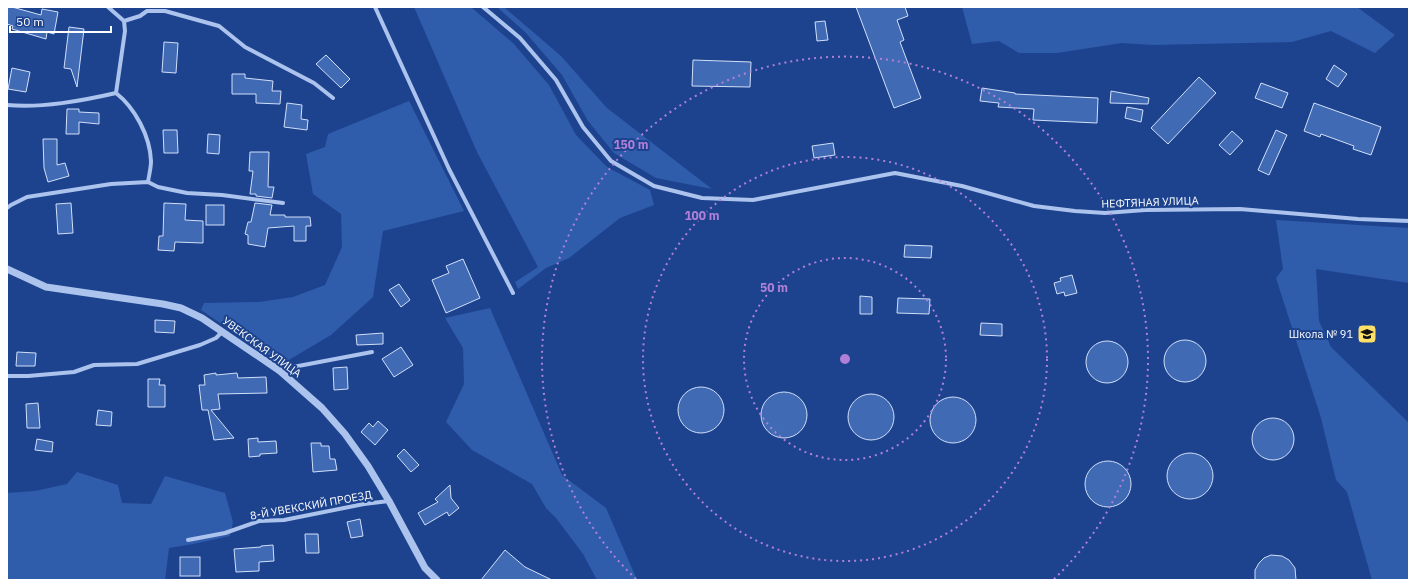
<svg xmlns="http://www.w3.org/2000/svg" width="1416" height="587" font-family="'IBM Plex Sans',sans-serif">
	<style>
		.green { fill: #305cac }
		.building { fill: #416ab4; stroke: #d1dff9 }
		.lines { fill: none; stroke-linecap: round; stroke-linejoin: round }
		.minor { stroke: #abc3ed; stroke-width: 4 }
		.tertiary { stroke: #abc3ed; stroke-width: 7 }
		.ring { fill: none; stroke: #b080d9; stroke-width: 2; stroke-dasharray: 2 4 }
		.labels { text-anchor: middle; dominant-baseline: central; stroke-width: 4; stroke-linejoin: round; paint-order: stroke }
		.street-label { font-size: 11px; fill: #fff; stroke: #1d438e }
		.poi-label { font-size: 11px; fill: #fff; stroke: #1d438e; text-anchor: end }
		.centre { fill: #b080d9; stroke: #1d438e; stroke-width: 2 }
		.ring-label { font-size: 12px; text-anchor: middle; font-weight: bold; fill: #b080d9; stroke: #1d438e; stroke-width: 4; stroke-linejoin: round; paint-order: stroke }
	</style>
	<rect width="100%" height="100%" fill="#1d438e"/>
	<g class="green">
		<path d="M414 7 472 8 513 43 549 85 576 135 607 167 650 190 654 205 620 218 569 258 546 268 518 289 515 282 538 267 477 152Z"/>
		<path d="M497 7H504L561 56 607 108 712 189 656 178 614 153 588 121 562 75 526 33Z"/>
		<path d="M962 7H1357L1395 35 1375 53 1331 31 1292 42 1152 45 1122 43 1057 53H1019L999 41 972 44Z"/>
		<path d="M409 101 464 211 383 231 373 297 331 335 282 364 201 310 204 303 259 302 293 297 325 285 342 247 341 214 313 194 306 154 325 147 328 134Z"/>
		<path d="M1276 220 1409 228V283L1316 269 1319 321 1331 347 1409 423V580H1372L1347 492 1336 480 1321 418 1276 278 1283 269Z"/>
		<path d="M490 308 562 475 606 508 637 580H597L583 554 556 518 546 508 532 484 472 450 446 422 464 384 463 348 445 318Z"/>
		<path d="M77 472 118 485 122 503 151 504 165 476 225 493 233 522 230 536 193 544 169 548 165 580H7V493L35 491 67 484Z"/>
	</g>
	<g class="building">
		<path d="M7 7H12L41 15 42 9 58 12 54 34 47 32 46 39 12 29 13 26 7 24Z"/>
		<path d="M856 7H905L908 16 897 20 904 40 900 42 921 98 894 108Z"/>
		<path d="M825 21 828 40 817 41 815 22Z"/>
		<path d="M69 27 84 29 77 87 71 69 64 68Z"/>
		<path d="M164 42 178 43 176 73 162 72Z"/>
		<path d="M326 55 350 79 341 88 316 64Z"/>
		<path d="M693 60 751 62 750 87 692 86Z"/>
		<path d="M1334 65 1347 74 1338 87 1326 79Z"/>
		<path d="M12 68 30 72 26 92 8 89Z"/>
		<path d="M232 74H245V78L273 81 272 91H281L280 104 256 103V94H232Z"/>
		<path d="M1199 77 1216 93 1168 144 1151 128Z"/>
		<path d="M1261 83 1288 93 1282 108 1255 98Z"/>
		<path d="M982 88 1015 93V94L1098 98 1097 123 1033 120 1034 109 998 107 999 103 980 101Z"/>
		<path d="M1111 91 1149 98 1148 104 1110 103Z"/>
		<path d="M287 103 302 105 301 119 308 120 307 130 284 127Z"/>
		<path d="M1314 103 1381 127 1371 155 1353 149 1354 146 1321 134 1320 137 1304 131Z"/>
		<path d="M1127 107 1143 110 1141 122 1125 118Z"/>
		<path d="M67 109H79V112L99 113V124L79 122V134H66Z"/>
		<path d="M163 130H177L178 153H164Z"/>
		<path d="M1276 130 1287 135 1269 175 1258 170Z"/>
		<path d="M1232 131 1243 141 1230 155 1219 145Z"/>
		<path d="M208 134 220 135 219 154 207 153Z"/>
		<path d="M43 139H57V165L65 163 69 176 48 182 44 168Z"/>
		<path d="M833 143 835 155 814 158 812 146Z"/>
		<path d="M250 152H269L268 187H274L272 198 256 196V194H250L253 171H249Z"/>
		<path d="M71 203 73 233 58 234 56 204Z"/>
		<path d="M164 203 186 204 185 220 203 221V243L175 242 174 251 158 250 159 236H163Z"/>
		<path d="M255 203 272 205 270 215H285V217H310L311 226H306V241H294V226L268 228 265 247 248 244V235L245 234 248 222H251Z"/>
		<rect x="206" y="205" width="18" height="20"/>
		<path d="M905 245 932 246 931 258 904 257Z"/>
		<path d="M463 259 480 298 446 313 432 280 449 273 446 266Z"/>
		<path d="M1072 275 1077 293 1065 296 1064 292 1057 294 1054 283 1061 281 1060 278Z"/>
		<path d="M399 284 410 300 401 307 389 290Z"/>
		<path d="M860 296 872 297V314H860Z"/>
		<path d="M898 298 930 299 929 314 897 313Z"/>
		<path d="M155 320 175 321 174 333 155 332Z"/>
		<path d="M981 323 1002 324V336L980 335Z"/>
		<path d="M383 333V344L357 345 356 335Z"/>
		<circle cx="1185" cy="361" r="21"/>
		<circle cx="1107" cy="362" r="21"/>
		<path d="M401 347 413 365 394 377 382 359Z"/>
		<path d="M17 352 36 353 35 366H16Z"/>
		<path d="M347 367 348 389 334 390 333 368Z"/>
		<path d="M216 373V375L237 373 238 378 266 377 267 393 218 394 220 409 211 410 234 438 214 440 208 410H202L199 385H205L204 375Z"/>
		<path d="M148 379H160L159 385H165V407H148Z"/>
		<circle cx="701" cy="410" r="23"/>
		<circle cx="784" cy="415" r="23"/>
		<circle cx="871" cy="417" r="23"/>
		<circle cx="953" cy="420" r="23"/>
		<path d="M38 403 40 428H27L26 404Z"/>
		<path d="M98 410 112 412 111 426 96 425Z"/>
		<circle cx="1273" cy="439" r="21"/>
		<path d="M378 421 388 430 375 445 361 432 369 423 373 427Z"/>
		<path d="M258 438V442L276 441 277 453 260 454V456L249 457 248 439Z"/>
		<path d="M37 439 53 442 52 452 35 450Z"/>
		<path d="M311 443H321V446H329L330 459H335L337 470 313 472Z"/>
		<path d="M404 449 419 465 411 472 397 456Z"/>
		<circle cx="1190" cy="476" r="23"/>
		<circle cx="1108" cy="484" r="23"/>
		<path d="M450 485 451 498 459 508 449 516 447 512 425 525 418 513 438 502 435 499Z"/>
		<path d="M360 519 363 536 351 538 347 522Z"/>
		<path d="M305 534H318L319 553H306Z"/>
		<path d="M273 545 274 561 259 562V571L236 572 234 549 261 547V546Z"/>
		<path d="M505 550 525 567 552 580H481Z"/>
		<path d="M1271 555 1282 556 1289 560 1295 568 1296 580H1255V570L1259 563 1264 558Z"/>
		<rect x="180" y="557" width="20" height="19"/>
	</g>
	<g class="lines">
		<g class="minor">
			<path d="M108 7 124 21 140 16 147 11H165L219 26 245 47 314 83 333 98"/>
			<path d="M375 7 449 169 513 293"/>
			<path d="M483 7 520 38 556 80 583 127 611 161 654 186 702 198 753 200 895 173 962 186 1034 206 1075 211 1105 213 1145 210 1240 209 1358 219 1409 221"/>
			<path d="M124 21 125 31 116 93C135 108 150 136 151 161 151 168 149 175 148 182"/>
			<path d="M7 105C43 108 81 101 116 93"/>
			<path d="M7 208 11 205 27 197 111 184 148 182 158 187 187 193 222 195 283 203"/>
			<path d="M280 371 293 367 372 352"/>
			<path d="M7 376H28L74 372 94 365 137 364 200 345 216 338 222 332"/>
			<path d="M188 540 225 533 259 521 284 520 364 504 389 501"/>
		</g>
		<path class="tertiary" d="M7 269 46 287 163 304 181 308 202 318 280 371 322 408 345 434 368 466 389 501 425 568 437 580"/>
	</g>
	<g class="ring">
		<circle cx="845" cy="359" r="101"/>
		<circle cx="845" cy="359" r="202"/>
		<path d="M636 579A303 303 0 1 1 1054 579"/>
	</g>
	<defs>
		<g id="school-square" transform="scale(1)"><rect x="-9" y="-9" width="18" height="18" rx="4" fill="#fce06a" stroke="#1d438e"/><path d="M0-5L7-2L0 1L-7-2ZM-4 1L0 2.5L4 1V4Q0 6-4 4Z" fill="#111"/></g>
	</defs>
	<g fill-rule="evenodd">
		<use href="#school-square" x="1367" y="334"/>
	</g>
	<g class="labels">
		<g class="street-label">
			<text transform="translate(1150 202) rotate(-2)">НЕФТЯНАЯ УЛИЦА</text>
			<text transform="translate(262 347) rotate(36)">УВЕКСКАЯ УЛИЦА</text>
			<text transform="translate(311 505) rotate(-10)">8-Й УВЕКСКИЙ ПРОЕЗД</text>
		</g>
		<g class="poi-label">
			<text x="1353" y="334">Школа № 91</text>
		</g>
	</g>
	<circle cx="845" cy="359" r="6" class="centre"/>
	<g class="ring-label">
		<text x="631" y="149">150 m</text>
		<text x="702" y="220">100 m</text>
		<text x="774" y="292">50 m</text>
	</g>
	<rect width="1416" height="587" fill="none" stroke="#ffffff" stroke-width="16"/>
	<path d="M10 26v6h101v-6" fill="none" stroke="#ffffff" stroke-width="2"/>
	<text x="16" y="26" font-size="12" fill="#ffffff" stroke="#1d438e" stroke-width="3" paint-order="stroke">50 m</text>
</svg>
